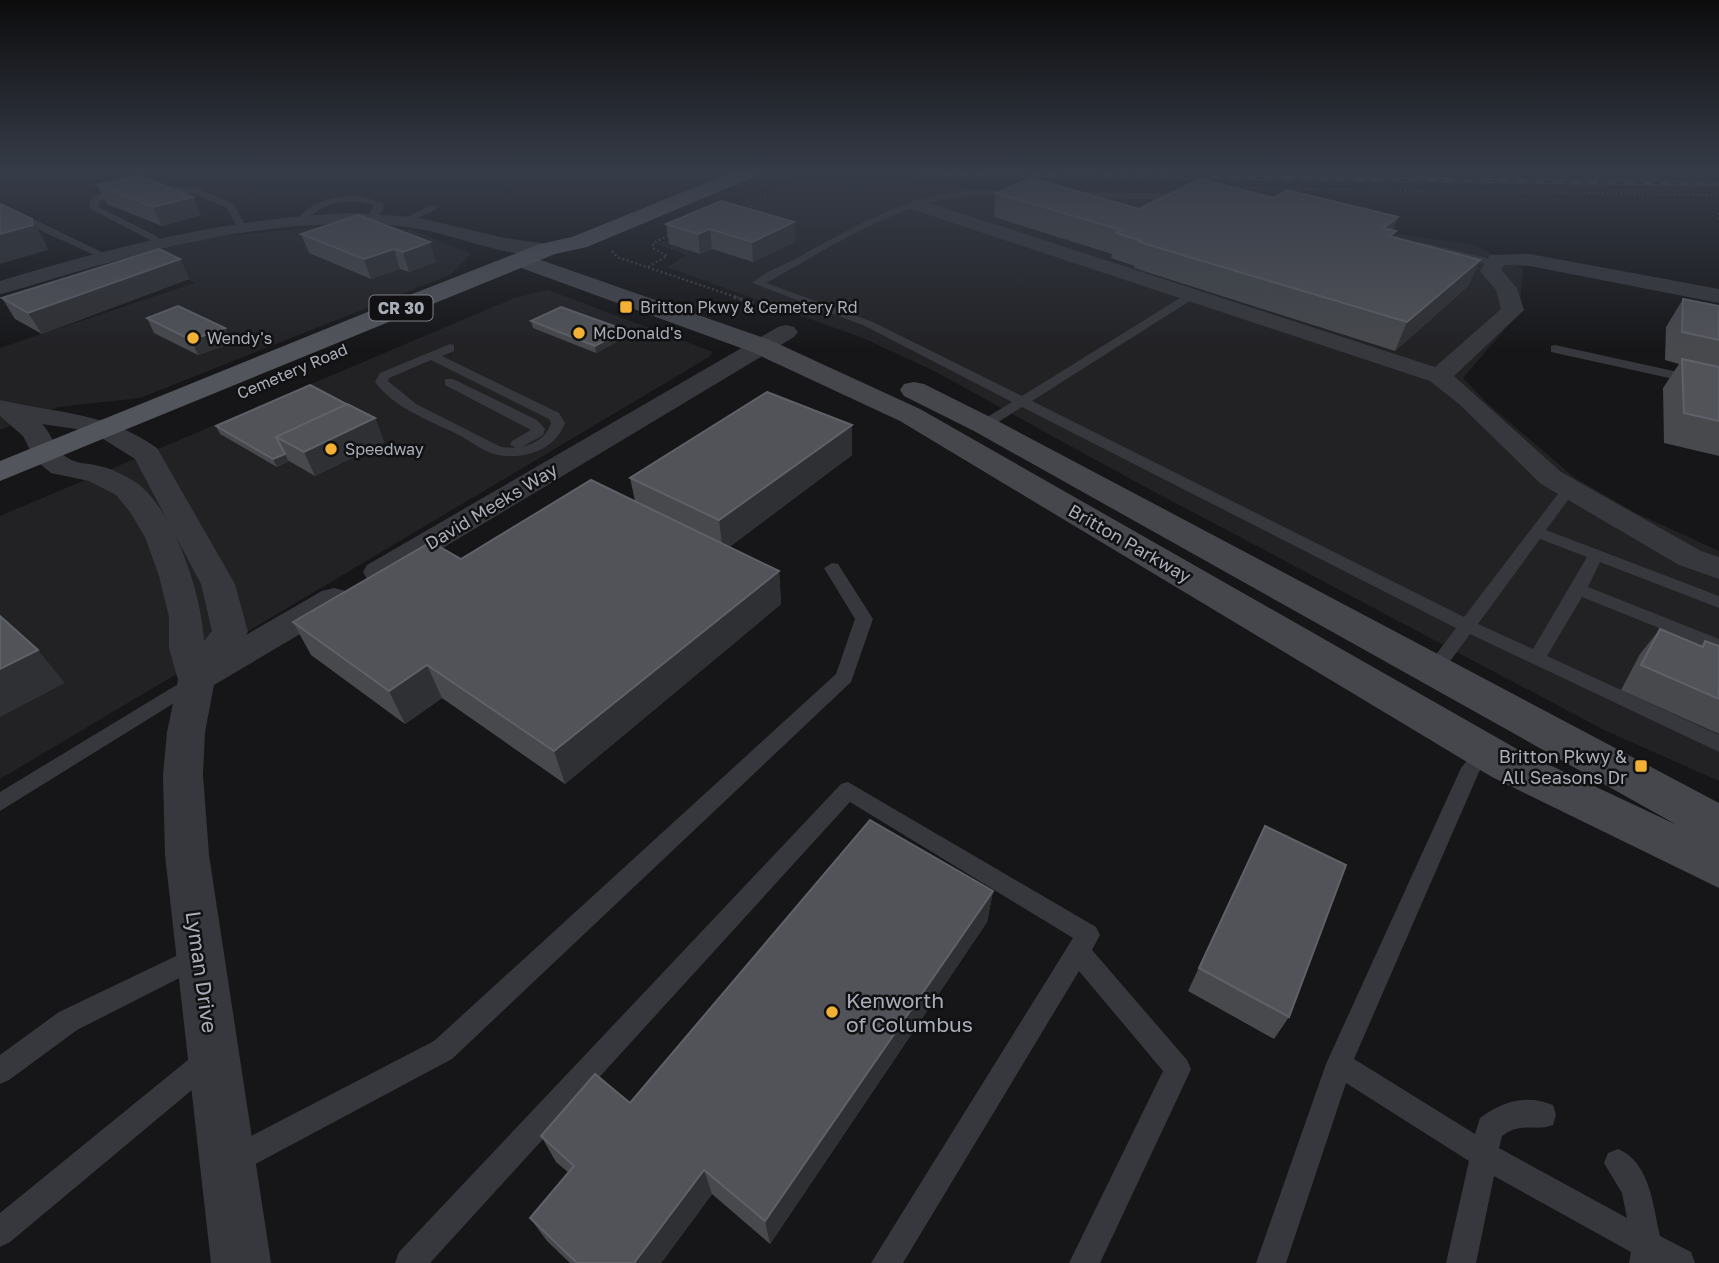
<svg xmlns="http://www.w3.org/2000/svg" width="1719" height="1263" font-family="'Golos Text',sans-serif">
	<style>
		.built { fill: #222225 }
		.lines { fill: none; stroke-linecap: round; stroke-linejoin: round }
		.path-far1 { stroke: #3d3f44; stroke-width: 2.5; stroke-dasharray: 2 2.5; stroke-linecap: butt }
		.path { stroke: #3d3f44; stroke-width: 3.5; stroke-dasharray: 2.5 3.5; stroke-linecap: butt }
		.service { fill: #37383d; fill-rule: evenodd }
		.minor { fill: #37383d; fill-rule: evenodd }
		.secondary { fill: #45474d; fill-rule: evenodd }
		.primary { fill: #53555c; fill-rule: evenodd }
		.rail-casing { stroke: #4a4c52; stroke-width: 4.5 }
		.rail { stroke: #111113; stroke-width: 2.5; stroke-dasharray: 9; stroke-linecap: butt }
		.wall { fill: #47494d }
		.shaded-wall { fill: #2f3033 }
		.building { fill: #525359; stroke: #5f6168; stroke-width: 2 }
		.poi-dot { fill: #f2b134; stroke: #111113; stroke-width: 2.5 }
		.labels { text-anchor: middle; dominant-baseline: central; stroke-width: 5; stroke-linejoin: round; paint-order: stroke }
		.far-poi-label { font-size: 16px; fill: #a8adb8; stroke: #111113; text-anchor: start }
		.shield { fill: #111113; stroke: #7b7e86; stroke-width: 2 }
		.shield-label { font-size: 16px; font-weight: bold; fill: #a8adb8 }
		.far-street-label { font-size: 16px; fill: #a8adb8; stroke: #111113 }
		.street-label { font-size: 18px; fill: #a8adb8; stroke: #111113 }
		.poi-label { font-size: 18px; fill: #a8adb8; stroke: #111113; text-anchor: end }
		.near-street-label { font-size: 21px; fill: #a8adb8; stroke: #111113 }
		.near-poi-label { font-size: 21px; fill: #a8adb8; stroke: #111113; text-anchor: start }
	</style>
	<rect width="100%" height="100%" fill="#161618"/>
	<g class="built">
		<path d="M793 185 1241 195 1397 234 1474 245 1523 269 1519 313 1463 378 1487 403 1575 478 1636 513 1719 551V781L1604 730 1134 481 934 371 865 339 667 267 687 255 657 244Z"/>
		<path d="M328 226 409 229 471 254 450 275 140 398 58 407 0 430V348L195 283 142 255 201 239Z"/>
		<path d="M548 290 713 352 709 357 0 779V516L514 298Z"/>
	</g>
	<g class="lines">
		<g class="path-far1">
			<path d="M1233 188 1719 195"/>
			<path d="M735 208 794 182 917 184"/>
			<path d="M1719 213V221"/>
			<path d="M612 251 617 257 739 298"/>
			<path d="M648 267 667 256 653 248V243L672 234"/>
		</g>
		<path class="path" d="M734 297 777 311"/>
		<g class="service">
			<path d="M152 185 197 188 234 204 246 227 238 229 227 208 195 194 149 190V186Z"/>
			<path d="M124 187 127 188V192L99 201V207L156 236 162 243 161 245H153L150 240 89 208 91 197Z"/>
			<path d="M985 190 1017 191 1021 194 1017 197C997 196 977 194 958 197 889 207 826 250 766 283L873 322 1022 396 1188 293H1196V297L1032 401 1464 617 1564 486H1574L1576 489 1546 530 1719 596V608L1600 562 1588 587 1719 639V652L1582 597 1547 656 1719 735V752L1470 634 1440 675H1428L1425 670 1428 665 1456 628 1022 407 989 428H979V422L1012 402 865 326 752 283C764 272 784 265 799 257 856 225 917 190 985 190ZM1540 539 1587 557 1533 649 1478 624Z"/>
			<path d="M1070 192 1185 194 1190 197 1185 200 1067 197V193Z"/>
			<path d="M359 196 383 203 384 208 374 222 366 220 374 205C349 197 319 202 304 224L296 222C311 200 334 196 359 196Z"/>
			<path d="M432 205 437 208 435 210 407 223 399 221Z"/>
			<path d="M0 206H6L110 256 101 258 0 212Z"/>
			<path d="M1424 243 1499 261 1500 263 1495 266 1420 248V244Z"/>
			<path d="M450 344 454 345V351L442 356 559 413 565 423C555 452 518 462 491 453 478 448 466 438 453 432 425 419 394 407 375 382L380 373ZM431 360 549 419 551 423C547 437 536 443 522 447L543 435 545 429 537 420 453 379H445V385L531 430 512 441 510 444 515 448 501 447 416 404 388 381 389 378Z"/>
			<path d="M1555 345 1719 381V389L1551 352V346Z"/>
			<path d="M832 563 838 564 873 619 851 682 452 1059 244 1170 234 1174 224 1170 220 1160 224 1150 434 1041 836 674 855 619 824 568Z"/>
			<path d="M193 675 200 677 202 682 200 687 0 811V792Z"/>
			<path d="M1485 744 1492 747 1495 752 1479 772 1354 1059 1475 1134 1480 1118C1503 1101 1526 1094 1553 1105L1556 1115 1553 1125C1534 1132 1522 1121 1502 1136L1499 1148 1627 1218 1622 1193 1604 1163 1608 1153 1618 1149C1650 1162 1653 1206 1660 1236L1691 1252 1695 1263H1629L1631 1252 1494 1176 1476 1263H1446L1469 1161 1346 1083 1286 1263H1256L1326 1064 1461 768 1478 747Z"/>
			<path d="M848 782 1096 927 1100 935 1092 950 1187 1060 1191 1069 1187 1078 1100 1263H1069L1163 1071 1079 971 903 1263H871L1073 938 850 802 430 1263H395L399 1252 841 784Z"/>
			<path d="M197 946 205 949 209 957 205 965 77 1030 9 1080 0 1084V1055L59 1012Z"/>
			<path d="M208 1047 217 1051 221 1060 217 1069 10 1242 0 1247V1213L199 1051Z"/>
		</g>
		<g class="minor">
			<path d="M917 199 1435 367 1501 309 1496 290 1480 271 1490 255 1530 254 1719 289V303L1530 266 1504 265 1501 270 1517 288 1524 310 1454 376 1561 472 1701 551 1719 557V579L1679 565 1541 484 1459 404 1430 381 911 209 908 205Z"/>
			<path d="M350 213 415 217 505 238 555 245 558 249 555 253C522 262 464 239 430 231 404 225 376 224 350 224 268 224 187 241 108 263 72 272 36 285 0 294V281C115 246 229 218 350 213Z"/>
			<path d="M786 325 794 327 798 332 794 337 391 579 379 582 367 579 363 572 367 565 778 327Z"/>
			<path d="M0 400C60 414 104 411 157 448L235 584 248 632 246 635 322 591 334 588 346 591 351 599 346 607 214 685 205 732 203 775 209 855 271 1263H211L165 855 163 775 167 732 178 680 169 648V617L159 576 145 537 130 512 116 495 89 481 51 473 35 460 23 436 0 416ZM42 424 76 429 100 437 135 459 201 584 212 631 204 641C202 596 174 507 134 481 123 475 111 468 99 466 89 463 76 464 68 458 54 450 53 435 42 424Z"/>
		</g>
		<path class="secondary" d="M521 253 770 340 920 409 1524 753 1677 825 974 431 904 396 900 390 904 384 914 382 924 384 994 419 1719 803V888L1492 777 900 421 752 352 513 265 510 260 513 255Z"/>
		<path class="primary" d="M730 173H756L754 177 587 247 555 254 0 481V461L397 300 540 244 572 237Z"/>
		<g class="rail-casing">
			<path id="rail" d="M914 173 1719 184"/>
		</g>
		<use href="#rail" class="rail"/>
	</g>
	<g class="wall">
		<path d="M97 185 193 197 201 215 162 226 107 204Z"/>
		<path d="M996 193 1139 209 1393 231V237L1480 260 1468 286 1395 351 1134 268 1135 266 1111 258 1112 254 994 217Z"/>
		<path d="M358 215 436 262 409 272 400 269 371 279 309 253 301 234Z"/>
		<path d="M794 222 795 242 753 262 712 249 700 254 669 244 666 224Z"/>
		<path d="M180 259 189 279 42 334 15 319 2 298Z"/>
		<path d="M1683 299 1719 306V456L1664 443 1663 388 1679 364 1665 360 1666 327Z"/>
		<path d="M147 318 225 328 232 343 198 355 154 333Z"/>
		<path d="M531 321 625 330 626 337 596 353 533 328Z"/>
		<path d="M375 418 384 442 315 476 289 461 277 467 220 434 216 426Z"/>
		<path d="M852 425V455L729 547 779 571 781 604 565 784 442 698 405 724 311 655 293 622 461 559 635 501 630 478Z"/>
		<path d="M1660 629 1701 646 1705 641 1719 646V734L1621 690 1640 654Z"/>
		<path d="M1253 851 1289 1017 1274 1039 1188 991Z"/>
		<path d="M993 891 987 922 770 1244 712 1194 661 1263H570L547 1241 530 1218 569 1173 556 1162 541 1136 630 1103Z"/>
	</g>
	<g class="shaded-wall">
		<path d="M193 197 201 215 162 226 153 207Z"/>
		<path d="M1398 217 1392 234 1396 231 1386 257 1383 228Z"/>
		<path d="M32 219 46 244 48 250 0 264V234Z"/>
		<path d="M794 222 795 242 753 262 752 242Z"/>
		<path d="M710 229 712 249 700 254 698 234Z"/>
		<path d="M430 242 436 262 409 272 403 252Z"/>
		<path d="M394 249 400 269 371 279 364 259Z"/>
		<path d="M180 259 189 279 42 334 28 313Z"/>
		<path d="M1480 260 1468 286 1395 351 1407 322Z"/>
		<path d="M225 328 232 343 198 355 191 340Z"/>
		<path d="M625 330 626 337 596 353 595 346Z"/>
		<path d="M375 418 384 442 315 476 304 452Z"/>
		<path d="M852 425V455L723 552 719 520Z"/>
		<path d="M285 454 288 460 289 461 277 467 273 459Z"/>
		<path d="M779 571 781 604 565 784 554 751Z"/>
		<path d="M38 650 65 683 0 717V669Z"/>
		<path d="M427 665 442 698 405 724 389 691Z"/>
		<path d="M993 891 987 922 770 1244 765 1221Z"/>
		<path d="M704 1170 712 1194 661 1263H634Z"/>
	</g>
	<g class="building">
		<path d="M138 175 193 197 153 207 97 185Z"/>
		<path d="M1031 178 1139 209 1200 179 1274 198 1287 190 1398 217 1383 228 1396 231 1389 236 1480 260 1407 322 1139 242 1142 241 1116 233 1121 230 996 193Z"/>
		<path d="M721 201 794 222 752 242 710 229 698 234 666 224Z"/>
		<path d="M0 204 32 219 33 225 0 234Z"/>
		<path d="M358 215 430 242 403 252 394 249 364 259 301 234Z"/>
		<path d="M159 249 180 259 28 313 2 298Z"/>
		<path d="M1683 299 1719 306V340L1682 332Z"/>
		<path d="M178 306 225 328 191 340 147 318Z"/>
		<path d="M561 307 625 330 595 346 531 321Z"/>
		<path d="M1682 359 1719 367V421L1684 413Z"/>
		<path d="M310 385 367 415 347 404 276 437 285 454 273 459 216 426Z"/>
		<path d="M767 392 852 425 719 520 630 478Z"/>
		<path d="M347 404 375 418 304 452 276 437Z"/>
		<path d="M591 480 779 571 554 751 427 665 389 691 293 622 431 542 461 559Z"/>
		<path d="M0 616 38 650 0 669Z"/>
		<path d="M1660 629 1703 647 1705 641 1719 646V699L1641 665Z"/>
		<path d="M870 820 993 891 765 1221 704 1170 634 1263H577L530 1218 574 1166 541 1136 595 1074 630 1103Z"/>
		<path d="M1265 826 1346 865 1289 1017 1199 968Z"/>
	</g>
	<linearGradient id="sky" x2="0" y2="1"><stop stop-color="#0c0c0d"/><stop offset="0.49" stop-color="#363c48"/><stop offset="1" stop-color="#363c48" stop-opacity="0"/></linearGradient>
	<rect width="1719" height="350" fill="url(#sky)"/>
	<g class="poi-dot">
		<rect x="619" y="300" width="14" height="14" rx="3.5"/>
		<circle cx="579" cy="333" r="7"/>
		<circle cx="193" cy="338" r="7"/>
		<circle cx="331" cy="449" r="7"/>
		<rect x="1634" y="759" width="14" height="14" rx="3.5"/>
		<circle cx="832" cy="1012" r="7"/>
	</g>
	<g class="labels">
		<g class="far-poi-label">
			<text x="640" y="307">Britton Pkwy &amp; Cemetery Rd</text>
			<text x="593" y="333">McDonald's</text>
			<text x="207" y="338">Wendy's</text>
			<text x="345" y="449">Speedway</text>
		</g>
		<rect class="shield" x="369.5" y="295.5" width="63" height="25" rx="5"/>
		<g class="shield-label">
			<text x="401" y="308">CR 30</text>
		</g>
		<g class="far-street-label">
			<text transform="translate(292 371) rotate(-23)">Cemetery Road</text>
		</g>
		<g class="street-label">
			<text transform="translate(491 506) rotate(-31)">David Meeks Way</text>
			<text transform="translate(1130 543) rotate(30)">Britton Parkway</text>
		</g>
		<g class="poi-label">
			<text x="1627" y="756">Britton Pkwy &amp;<tspan x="1627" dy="21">All Seasons Dr</tspan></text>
		</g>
		<g class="near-street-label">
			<text transform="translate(202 972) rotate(82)">Lyman Drive</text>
		</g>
		<g class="near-poi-label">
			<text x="846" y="1000">Kenworth<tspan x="846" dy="24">of Columbus</tspan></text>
		</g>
	</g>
</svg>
